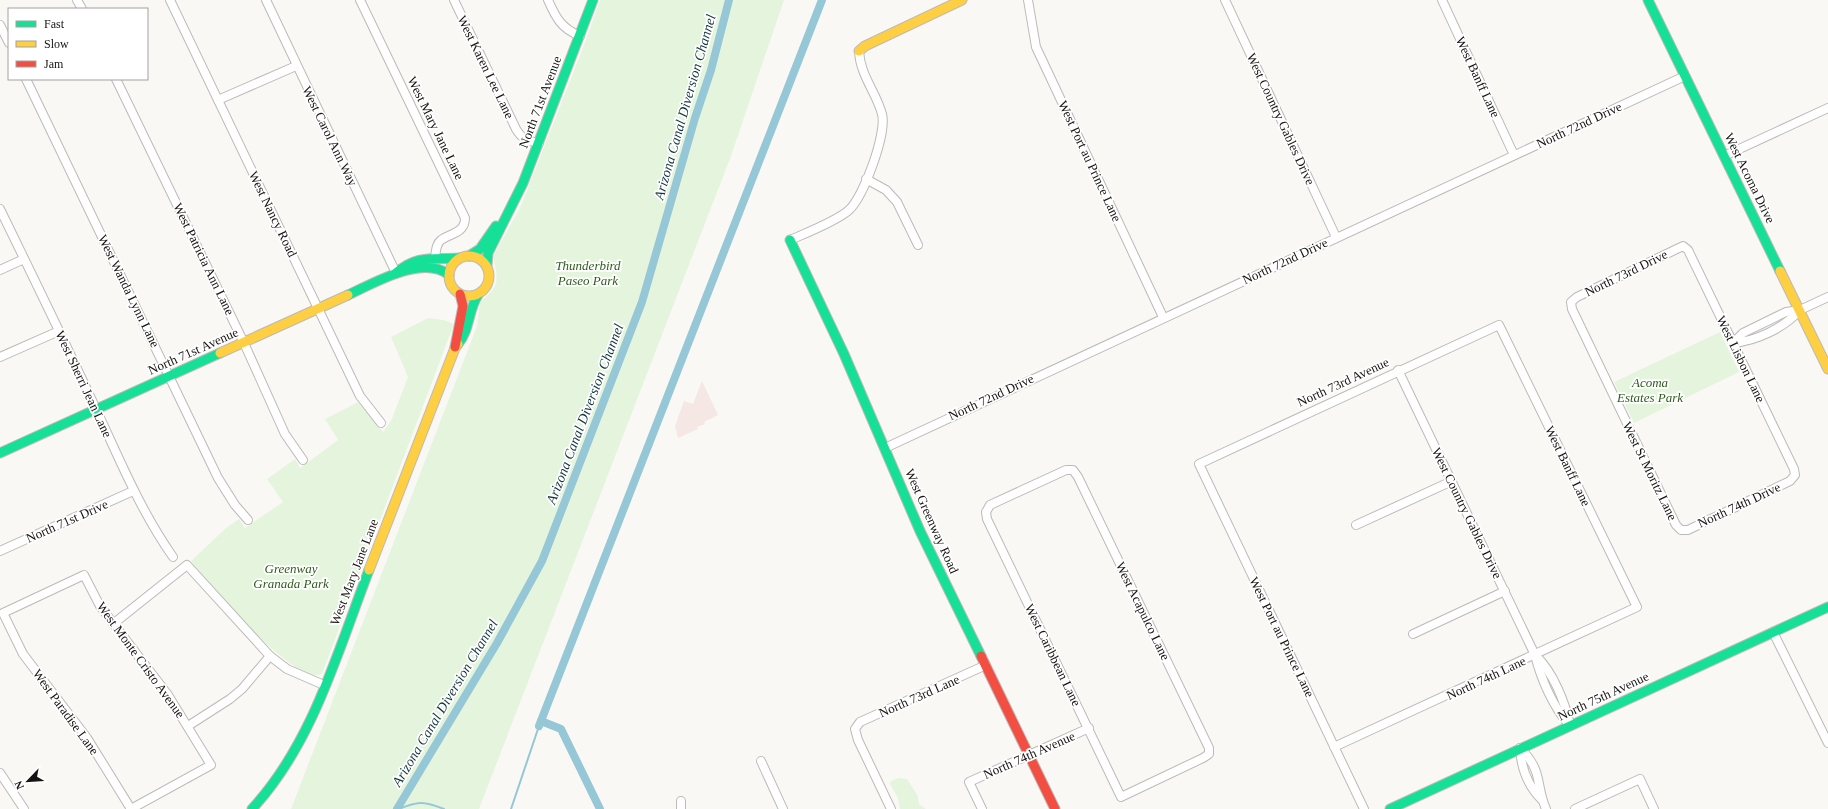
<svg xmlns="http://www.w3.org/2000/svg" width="1828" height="809" font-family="Georgia,serif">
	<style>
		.industrial { fill: #f4e7e4 }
		.green { fill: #e5f5dd }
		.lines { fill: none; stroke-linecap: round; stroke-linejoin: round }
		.stream { stroke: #95c7d6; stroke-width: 2 }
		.canal { stroke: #95c7d6; stroke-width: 8 }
		.street-casing { stroke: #bcbab8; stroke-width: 10 }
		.fast-casing { stroke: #bcbab8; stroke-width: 11 }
		.slow-casing { stroke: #bcbab8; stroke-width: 11 }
		.jam-casing { stroke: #bcbab8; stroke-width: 11 }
		.street { stroke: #fefefe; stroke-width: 8 }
		.fast { stroke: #16e098; stroke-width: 9 }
		.slow { stroke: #ffcf43; stroke-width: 9 }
		.jam { stroke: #f24e42; stroke-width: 9 }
		.labels { text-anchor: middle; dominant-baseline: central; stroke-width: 3.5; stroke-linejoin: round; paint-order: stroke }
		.street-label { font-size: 13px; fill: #161412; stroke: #fff }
		.park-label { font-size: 13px; font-style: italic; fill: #2c5b1a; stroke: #fff }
		.water-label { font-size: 14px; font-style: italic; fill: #11343e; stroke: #fff }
	</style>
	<rect width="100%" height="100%" fill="#faf8f5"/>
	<path class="industrial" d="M702 381 718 415 704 422 705 424 697 427 698 429 678 438 675 426 684 401 693 404Z"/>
	<g class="green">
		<path d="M600 0H784L731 156 479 809H291L477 326 480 302C501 285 498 281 493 256L520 208 586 40Z"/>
		<path d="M428 318 444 320 454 324 322 674C296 686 220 595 201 575L191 561 226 528 239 519 245 528 283 502 267 479 295 459 300 468 338 440 325 419 358 402 383 432 391 421 408 377 391 337Z"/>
		<path d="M1720 332 1739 372 1634 423 1614 382Z"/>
		<path d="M899 778 907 779 918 796 919 804 926 809H900L898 798 890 784 891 781Z"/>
	</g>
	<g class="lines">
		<g class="stream">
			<path d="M399 809C418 801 424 801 444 809"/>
			<path d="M511 809 539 726"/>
		</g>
		<g class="canal">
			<path d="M541 721 561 729 600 809"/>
			<path d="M539 726 822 0"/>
			<path d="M397 809 497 643 542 561 642 302 695 118 711 70 729 0"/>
		</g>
		<g class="street-casing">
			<g id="street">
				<path d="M77 0 82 9"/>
				<path d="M170 0 360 396 381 423"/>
				<path d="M266 0 396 273"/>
				<path d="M360 0 465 218C465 233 451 233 441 240 436 244 436 251 435 257"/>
				<path d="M454 0 516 129C522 139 527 141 539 143"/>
				<path d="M548 0C556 18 561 28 580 36"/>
				<path d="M1028 0 1036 47 1163 317"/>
				<path d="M1225 0 1336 237"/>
				<path d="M1442 0 1514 155"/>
				<path d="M0 25 9 43"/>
				<path d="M26 79 218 478 235 505 248 520"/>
				<path d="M116 79 244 343 285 434 303 460"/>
				<path d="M218 100 296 66"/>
				<path d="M1724 156 1828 108"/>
				<path d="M866 179 886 190 897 202 918 245"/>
				<path d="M0 209C32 275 65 342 96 409 120 460 140 510 173 557"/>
				<path d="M790 240C806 233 837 221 849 210 864 196 887 133 882 114 876 92 860 75 859 51"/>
				<path d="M1683 246 1688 250 1794 469 1795 475 1790 481 1688 530H1681L1676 525 1572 309 1571 302 1577 297Z"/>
				<path d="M0 270 24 259"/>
				<path d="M1733 343 1743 333 1786 312 1800 310 1828 297"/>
				<path d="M1733 343C1756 341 1784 328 1800 310"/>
				<path d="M0 357 59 331"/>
				<path d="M1398 370 1535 655C1541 679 1553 707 1570 726"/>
				<path d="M885 448 1685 76"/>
				<path d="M1066 470H1073L1078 477 1209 748V754L1203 758 1121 797 987 519 986 512 990 505Z"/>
				<path d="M1356 525 1452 481"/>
				<path d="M0 551 133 491"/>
				<path d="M113 624 187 565 270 656 287 669 324 685"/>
				<path d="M1773 632 1828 743"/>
				<path d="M1413 634 1505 591"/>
				<path d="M1536 656C1553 672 1565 702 1570 725"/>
				<path d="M188 726 230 699 242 689 270 656"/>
				<path d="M1334 747 1637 607 1499 325 1199 464 1364 809"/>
				<path d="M1520 748C1544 772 1535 784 1546 809"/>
				<path d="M1520 748C1521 767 1528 786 1542 800"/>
				<path d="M761 761 783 809"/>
				<path d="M0 773 24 809"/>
				<path d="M130 809H131L211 765 168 695 100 606 84 575 3 613 23 654 87 738 131 809"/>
				<path d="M681 809V801"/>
				<path d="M891 809 858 740 855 729 860 722 986 665"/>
				<path d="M982 809 969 782 1089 728"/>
				<path d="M1575 809 1640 779 1654 809"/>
			</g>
		</g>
		<g class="fast-casing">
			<g id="fast">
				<path d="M1648 0 1780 271"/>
				<path d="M790 240 844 354 920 531 981 656"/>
				<path d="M469 256 480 249 496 226"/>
				<path d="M487 265 488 253 523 183 593 0"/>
				<path d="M396 273C418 254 433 260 460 258"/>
				<path d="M348 295C374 283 423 254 449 275"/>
				<path d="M458 344C470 330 468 310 478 295"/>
				<path d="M0 453 220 353"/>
				<path d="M252 809C313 743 337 653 369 570"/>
				<path d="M1390 809 1828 607"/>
			</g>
		</g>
		<g class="slow-casing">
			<g id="slow">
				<path d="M859 51 865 46 962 0"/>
				<circle cx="469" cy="276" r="20"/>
				<path d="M1780 271 1828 369"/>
				<path d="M220 353 348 295"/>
				<path d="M369 570 455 348 458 344"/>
			</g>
		</g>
		<g class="jam-casing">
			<g id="jam">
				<path d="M455 347 463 306 460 294"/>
				<path d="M981 656 1055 809"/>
			</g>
		</g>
		<use href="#street" class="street"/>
		<use href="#fast" class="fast"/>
		<use href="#slow" class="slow"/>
		<use href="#jam" class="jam"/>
	</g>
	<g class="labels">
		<g class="street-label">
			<text transform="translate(486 67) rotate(64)">West Karen Lee Lane</text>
			<text transform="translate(1478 77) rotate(65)">West Banff Lane</text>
			<text transform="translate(540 102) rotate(-69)">North 71st Avenue</text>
			<text transform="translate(1281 119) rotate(65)">West Country Gables Drive</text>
			<text transform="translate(1579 125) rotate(-25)">North 72nd Drive</text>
			<text transform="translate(436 128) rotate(64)">West Mary Jane Lane</text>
			<text transform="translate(330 136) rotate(64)">West Carol Ann Way</text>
			<text transform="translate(1090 161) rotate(65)">West Port au Prince Lane</text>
			<text transform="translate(1750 178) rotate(64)">West Acoma Drive</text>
			<text transform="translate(273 214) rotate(64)">West Nancy Road</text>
			<text transform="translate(204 259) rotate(64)">West Patricia Ann Lane</text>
			<text transform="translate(1285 261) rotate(-25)">North 72nd Drive</text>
			<text transform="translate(1626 273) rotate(-26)">North 73rd Drive</text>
			<text transform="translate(129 291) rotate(64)">West Wanda Lynn Lane</text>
			<text transform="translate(193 351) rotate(-24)">North 71st Avenue</text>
			<text transform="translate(1741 359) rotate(64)">West Lisbon Lane</text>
			<text transform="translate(1343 382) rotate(-25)">North 73rd Avenue</text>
			<text transform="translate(84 384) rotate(65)">West Sherri Jean Lane</text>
			<text transform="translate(991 397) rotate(-25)">North 72nd Drive</text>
			<text transform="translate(1568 466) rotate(64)">West Banff Lane</text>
			<text transform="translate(1650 471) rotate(64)">West St Moritz Lane</text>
			<text transform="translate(1739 505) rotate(-25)">North 74th Drive</text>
			<text transform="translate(1467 513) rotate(64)">West Country Gables Drive</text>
			<text transform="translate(67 521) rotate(-24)">North 71st Drive</text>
			<text transform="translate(932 521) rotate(66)">West Greenway Road</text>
			<text transform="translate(354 572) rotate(-69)">West Mary Jane Lane</text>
			<text transform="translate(1143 611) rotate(64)">West Acapulco Lane</text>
			<text transform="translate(1282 637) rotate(64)">West Port au Prince Lane</text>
			<text transform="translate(1053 655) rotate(64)">West Caribbean Lane</text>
			<text transform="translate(141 660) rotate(54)">West Monte Cristo Avenue</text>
			<text transform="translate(1486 678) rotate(-25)">North 74th Lane</text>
			<text transform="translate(919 696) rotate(-24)">North 73rd Lane</text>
			<text transform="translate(1603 696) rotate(-25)">North 75th Avenue</text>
			<text transform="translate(66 712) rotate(54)">West Paradise Lane</text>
			<text transform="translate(1029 755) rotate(-24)">North 74th Avenue</text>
		</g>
		<g class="park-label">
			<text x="588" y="265">Thunderbird<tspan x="588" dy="15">Paseo Park</tspan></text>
			<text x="1650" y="382">Acoma<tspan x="1650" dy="15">Estates Park</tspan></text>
			<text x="291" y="568">Greenway<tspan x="291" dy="15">Granada Park</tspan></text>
		</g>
		<g class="water-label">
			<text transform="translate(685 107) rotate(-74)">Arizona Canal Diversion Channel</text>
			<text transform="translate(585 414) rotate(-69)">Arizona Canal Diversion Channel</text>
			<text transform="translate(445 703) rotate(-59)">Arizona Canal Diversion Channel</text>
		</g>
	</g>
	<rect x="8" y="8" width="140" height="72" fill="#ffffff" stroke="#a2a1a0"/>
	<rect x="16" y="21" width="20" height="6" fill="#16e098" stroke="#a2a1a0"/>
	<text x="44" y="28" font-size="12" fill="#161412">Fast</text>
	<rect x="16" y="41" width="20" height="6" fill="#ffcf43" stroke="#a2a1a0"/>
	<text x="44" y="48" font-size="12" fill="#161412">Slow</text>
	<rect x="16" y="61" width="20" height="6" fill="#f24e42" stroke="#a2a1a0"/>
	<text x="44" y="68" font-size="12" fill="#161412">Jam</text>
	<g transform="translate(28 781) rotate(245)" stroke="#ffffff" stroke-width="3" paint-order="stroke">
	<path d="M0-3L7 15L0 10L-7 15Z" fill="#161412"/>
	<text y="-6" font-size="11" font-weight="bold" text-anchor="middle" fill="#161412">N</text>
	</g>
</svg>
